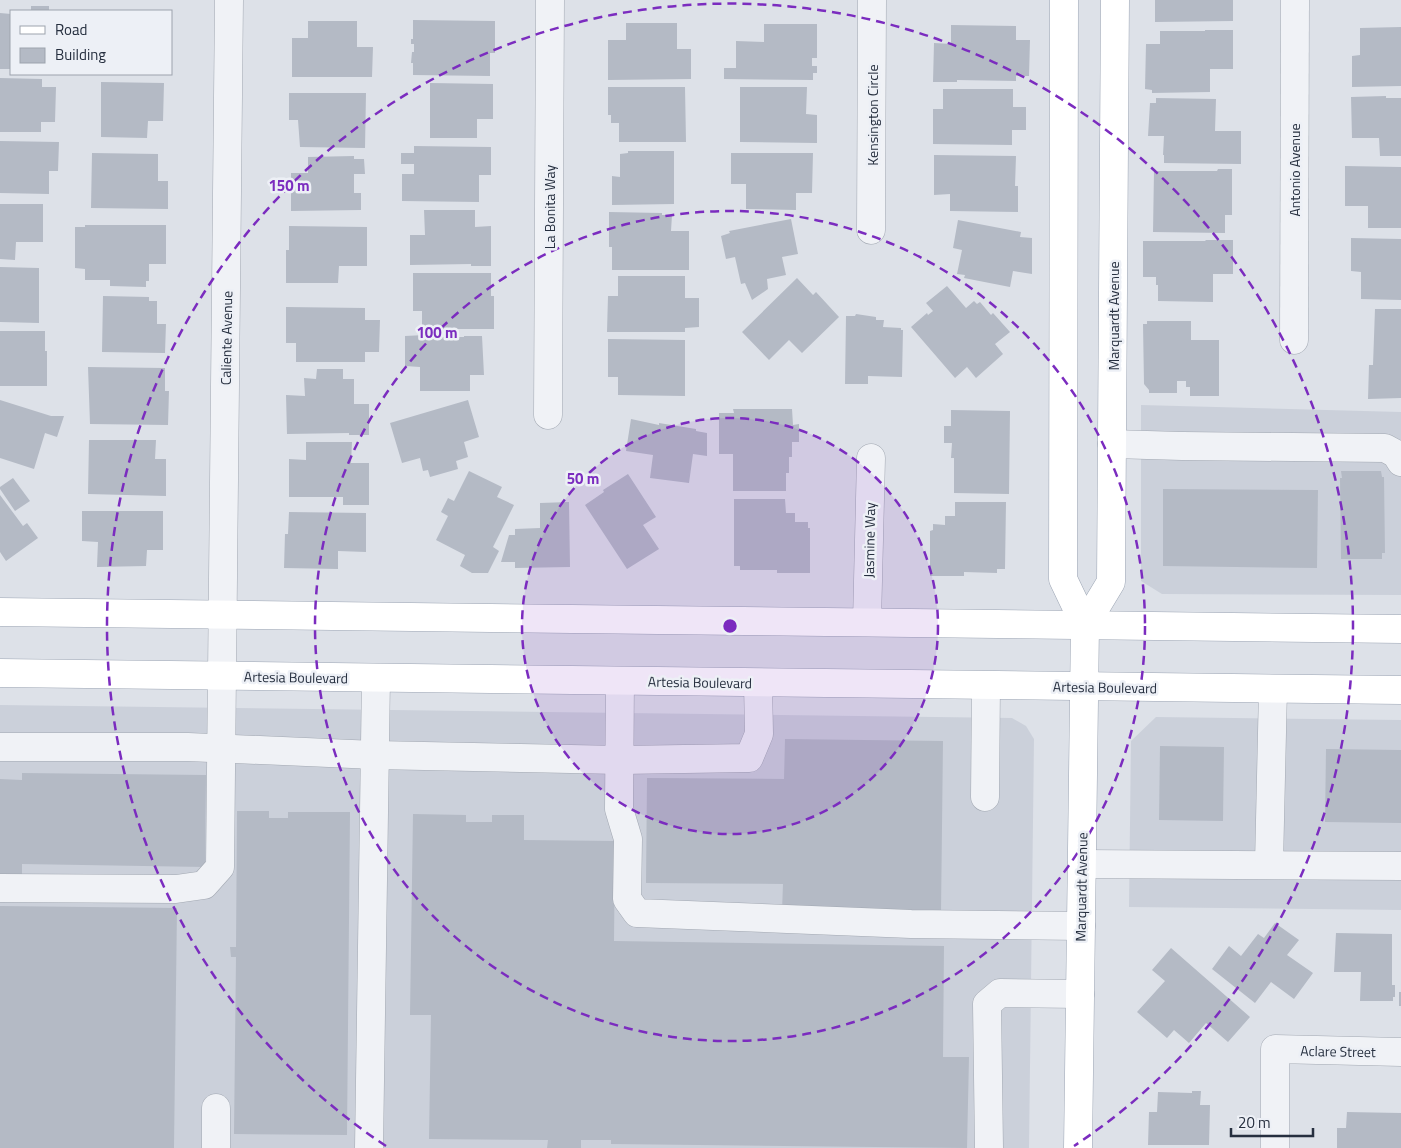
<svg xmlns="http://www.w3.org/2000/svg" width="1401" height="1148" font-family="'Titillium Web',sans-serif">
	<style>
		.built { fill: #cbd0da }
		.building { fill: #b4bac5 }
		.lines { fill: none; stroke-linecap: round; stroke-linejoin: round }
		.minor-casing { stroke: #a2a8b2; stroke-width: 29 }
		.major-casing { stroke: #9ca5b4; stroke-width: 29 }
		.minor { stroke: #f0f2f6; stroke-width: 28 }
		.major { stroke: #fff; stroke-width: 28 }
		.ring { fill: none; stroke: #7b2cbf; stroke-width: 2.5; stroke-dasharray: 9 6 }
		.labels { text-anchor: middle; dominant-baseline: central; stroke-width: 5; stroke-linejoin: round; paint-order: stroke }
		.street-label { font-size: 14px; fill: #262f3f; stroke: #edf0f6 }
		.centre { fill: #7b2cbf; stroke: #edf0f6; stroke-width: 2.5 }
		.ring-label { font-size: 15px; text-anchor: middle; font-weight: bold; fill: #7b2cbf; stroke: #edf0f6; stroke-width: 5; stroke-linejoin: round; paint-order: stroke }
	</style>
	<rect width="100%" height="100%" fill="#dde1e8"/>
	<g class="built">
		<path d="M1141 405 1401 412V595L1162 594 1141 581Z"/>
		<path d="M0 705 1012 718 1026 726 1034 739 1029 1148H0Z"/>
		<path d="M1156 717 1401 720V910L1129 907 1131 741Z"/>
	</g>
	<g class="building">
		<path d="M1155 0H1233V21L1155 22Z"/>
		<rect x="31" y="6" width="18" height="5"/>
		<path d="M0 13 11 14V69H0Z"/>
		<path d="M413 20 495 21V53H490V76L413 75V63H411L412 52H414V44H411V39H413Z"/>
		<path d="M308 21H357V47H373L372 77H292V38H308Z"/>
		<path d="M626 23H677V49H691V79L608 80V40H626Z"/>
		<path d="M764 24H817V58H812V66H817V73H813V80L724 79V68H736V41L764 42Z"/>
		<path d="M951 25 1016 26V40H1030L1029 76H1016V81L957 80V82H933L934 43 951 44Z"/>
		<path d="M1401 27V86L1352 87V56L1360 55V28Z"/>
		<path d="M1205 30H1233V69H1210V92L1152 93V90L1145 89 1146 44H1160V31H1205Z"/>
		<path d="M0 78 42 79V87H56L55 122H41V132H0Z"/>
		<path d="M101 82 164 83 163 121H148L147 138 101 137Z"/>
		<path d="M430 83 493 84V119H477V138H430Z"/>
		<path d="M608 87H685L686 142H619V123H611V115H608Z"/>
		<path d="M740 87H807L806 114 817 115V143L740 142Z"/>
		<path d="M943 89H1013V107H1026V130H1012V145L933 144V109H943Z"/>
		<path d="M289 93H366L365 148 300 147 298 120H289Z"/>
		<path d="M1386 96V98H1401V156H1380L1379 138H1352L1351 97Z"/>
		<path d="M1156 98 1216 99 1215 131H1241V164L1164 163V155H1163L1164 136H1148L1150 103H1156Z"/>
		<path d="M0 141 59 142 58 171H49V194L0 193Z"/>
		<path d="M414 146 491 147V175H479V202L402 201V174H414V164H401V153H414Z"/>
		<path d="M628 151H674V204L612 205V176L620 177V154L628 153Z"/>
		<path d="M92 153 158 154V181H168V209L91 208Z"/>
		<path d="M731 153H813L812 193H796V210L746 209V184H731Z"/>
		<path d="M934 155 1016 156 1015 186H1018V212L950 211V194L934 195Z"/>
		<path d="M354 156V159H364L365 174H354V193H361V210L291 211V173H308V157Z"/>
		<path d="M1345 166 1401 167V228H1368V206H1345Z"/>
		<path d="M1218 169H1232V215H1225V233L1153 232 1154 171H1217Z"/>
		<path d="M0 204H43V242H16L15 260 0 259Z"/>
		<path d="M424 210H475V227L491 226V266H471V264L410 265V235H425Z"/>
		<path d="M609 212 662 213V215H672L671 231H689V270H612V247H609Z"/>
		<path d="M791 219 798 254 782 257 786 275 767 279 768 289 752 300 745 283 741 284 735 257 726 259 721 236 730 233 729 231Z"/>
		<path d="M958 220 1021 232 1020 237 1032 238V274L1013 271 1010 287 964 278 965 275 957 274 962 250 953 248Z"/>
		<path d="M85 225H166V264H149V281H146V287L110 286V280H85V269L75 268V227H85Z"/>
		<path d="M289 226 367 227V266H339L338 283H286V250H289Z"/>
		<path d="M1351 238 1401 239V300L1361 299V272L1351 271Z"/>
		<path d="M1206 240H1233V274H1213V302L1158 301V285H1156V277H1143V241H1205Z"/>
		<path d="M0 267 39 268V323L0 322Z"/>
		<path d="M413 273H491V296H494V329H441V326H422V311H413Z"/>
		<path d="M618 276H685V298H699V327L685 328V332H607L608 296H618Z"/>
		<path d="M797 278 813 295 816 292 839 317 802 353 789 340 769 360 742 332Z"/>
		<path d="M947 286 966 308 974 301 977 304 980 302 991 315 993 313 1010 332 995 344 1003 354 976 378 967 367 955 378 911 327 927 313 928 315 933 311 926 303Z"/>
		<path d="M103 296 149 297V301H157V324H166L165 353 102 352Z"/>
		<path d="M286 307 365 308V320H380L379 352H365V362H296V343H286Z"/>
		<path d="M1375 309H1401V398L1368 399 1369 365H1373Z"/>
		<path d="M856 314 876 317V320H884L883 327 901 328V330H903L902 377 868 376V384H845L846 316H855Z"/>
		<path d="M1147 321H1191V340H1219V396H1190V387H1186V381H1177V393H1149V390L1144 384 1143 324H1147Z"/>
		<path d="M0 331H45V351H47V386H0Z"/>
		<path d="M425 335V337H464V336H482L484 375H470V391H420V367L405 366V336Z"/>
		<path d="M608 339 685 340V396L618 395V377H608Z"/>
		<path d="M88 367 165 368V391H169L168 425 90 424Z"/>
		<path d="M317 369H343V379H354V404H369V435H349V433L287 434 286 395 305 396 304 378 316 379Z"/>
		<path d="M0 400 51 416H64L57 437 45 433 34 469 0 458Z"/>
		<path d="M468 400 479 437 464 442 468 457 456 461 458 469 430 477 428 470 423 471 420 458 402 463 390 423Z"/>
		<path d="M733 409H792L793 425 799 424V442H792V457H789V473H786V491H733V454H719V413H734Z"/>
		<path d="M951 410 1010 411 1009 494 954 493V458H951L952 443H944V426H951Z"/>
		<path d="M631 419 659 425V423L696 429V431L707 433V456L693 454 689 483 650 478 653 455 626 451Z"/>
		<path d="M89 440H156L155 459H166V496L88 494Z"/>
		<path d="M306 442H352L351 463H369V505H343V497H289V459L306 460Z"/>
		<path d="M469 471 502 487 497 497 514 505 493 547 499 551 488 573H472L460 566 465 555 436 540 448 516 441 512 448 498 454 501Z"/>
		<path d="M1341 471H1381L1382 477H1384L1385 553H1382V559H1341L1340 478H1342Z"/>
		<path d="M628 474 656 517 643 525 659 549 627 569 585 505 604 492 603 490Z"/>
		<path d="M13 478 30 501 15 511 0 489V487Z"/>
		<path d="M1163 489 1318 490 1317 568 1163 566Z"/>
		<path d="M0 495 23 526 27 523 38 538 6 561 0 552Z"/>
		<path d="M734 499H785L786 513H795V522H808V528H810V573H777V570H740V566H734Z"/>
		<path d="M569 502 570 567 515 568V562H501L509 535H515V529L540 528V503Z"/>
		<path d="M955 502H1006L1005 569H997V573L964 572V576H930V531L933 530V524L945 525V516H955Z"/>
		<path d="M82 511H163V550H147L146 566 97 567 98 542 82 541Z"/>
		<path d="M289 512 366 513V552L338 551V569L284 568 285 534H288Z"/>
		<path d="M785 739 943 741 941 913 782 911 783 884 646 883 647 778 784 779Z"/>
		<path d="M1160 746 1224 747 1223 821 1159 820Z"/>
		<path d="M1326 749 1401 750V823L1325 822Z"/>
		<path d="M22 773 206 775 205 867 22 864V874H0V779L22 780Z"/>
		<path d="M237 811H269V818H288V812H350L347 1135 234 1134 236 957H231L230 947H236Z"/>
		<path d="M413 814 466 815V822H492V815H524V840L615 841 614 941 944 946 943 1057H969L967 1148 611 1144V1140H581V1148H547L548 1140 429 1139 431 1015H410Z"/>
		<path d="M0 906 177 908 174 1148H0Z"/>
		<path d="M1275 923 1299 940 1287 955 1313 973 1294 999 1271 982 1255 1003 1212 969 1229 946 1241 956 1258 934 1264 938Z"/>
		<path d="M1336 933 1392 934V985H1395V997H1393V1001H1360L1361 972H1334Z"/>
		<path d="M1171 948 1250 1017 1228 1042 1206 1023 1189 1043 1174 1030 1167 1038 1137 1012 1165 981 1152 970Z"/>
		<rect x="1399" y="992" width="2" height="14"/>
		<path d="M1192 1091H1201L1200 1105H1210L1209 1145H1148L1149 1112H1157L1158 1092 1192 1093Z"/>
		<path d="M1347 1112 1401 1113V1148H1337V1128H1346Z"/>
	</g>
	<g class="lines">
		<g class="minor-casing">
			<g id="minor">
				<path d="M871 230 872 0"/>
				<path d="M1294 340 1295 0"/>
				<path d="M548 415 550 0"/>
				<path d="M1112 444 1182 446 1385 448 1396 454 1401 462"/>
				<path d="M867 622 871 458"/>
				<path d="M620 681 619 809 628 839 627 899 637 913 911 924 1081 926"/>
				<path d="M0 747H188L375 755 620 760 749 758 759 734 758 683"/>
				<path d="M985 797 986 686"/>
				<path d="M1082 864 1401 866"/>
				<path d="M1269 864 1273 689"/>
				<path d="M0 888 176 889 204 885 220 867 229 0"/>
				<path d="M216 1148V1108"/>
				<path d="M369 1148 376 678"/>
				<path d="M989 1148 987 1004 1000 993 1080 994"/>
				<path d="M1275 1148V1049L1401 1052"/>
			</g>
		</g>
		<g class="major-casing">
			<g id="major">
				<path d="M1064 0 1063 579 1085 625 1078 1148"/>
				<path d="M0 612 1401 629"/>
				<path d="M1085 625 1111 582 1115 0"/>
				<path d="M0 673 1401 690"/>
			</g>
		</g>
		<use href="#minor" class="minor"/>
		<use href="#major" class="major"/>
	</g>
	<circle cx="730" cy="626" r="208" fill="#7b2cbf" fill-opacity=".12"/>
	<g class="ring">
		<circle cx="730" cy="626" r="208"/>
		<circle cx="730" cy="626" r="415"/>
		<path d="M386 1146A623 623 0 1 1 1074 1146"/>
	</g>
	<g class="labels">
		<g class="street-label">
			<text transform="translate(872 115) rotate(-90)">Kensington Circle</text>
			<text transform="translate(1294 170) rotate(-90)">Antonio Avenue</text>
			<text transform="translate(549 207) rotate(-90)">La Bonita Way</text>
			<text transform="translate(1113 316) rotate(-90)">Marquardt Avenue</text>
			<text transform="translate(226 338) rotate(-89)">Caliente Avenue</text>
			<text transform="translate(869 540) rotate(-89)">Jasmine Way</text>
			<text transform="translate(296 677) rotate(1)">Artesia Boulevard</text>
			<text transform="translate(700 682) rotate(1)">Artesia Boulevard</text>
			<text transform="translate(1105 687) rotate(1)">Artesia Boulevard</text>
			<text transform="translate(1081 887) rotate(-89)">Marquardt Avenue</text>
			<text transform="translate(1338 1051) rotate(1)">Aclare Street</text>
		</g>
	</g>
	<circle cx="730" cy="626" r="8" class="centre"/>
	<g class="ring-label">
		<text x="289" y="191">150 m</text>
		<text x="437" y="338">100 m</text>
		<text x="583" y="484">50 m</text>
	</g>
	<rect x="10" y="10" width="162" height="65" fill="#edf0f6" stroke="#9da3ad"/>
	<rect x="20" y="26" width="25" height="8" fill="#ffffff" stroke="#9da3ad"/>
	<text x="55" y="35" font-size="15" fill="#262f3f">Road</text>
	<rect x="20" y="48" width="25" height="15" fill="#b4bac5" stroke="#9da3ad"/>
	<text x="55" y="60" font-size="15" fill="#262f3f">Building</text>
	<path d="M1231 1128v8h82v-8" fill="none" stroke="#262f3f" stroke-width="2.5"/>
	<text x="1238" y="1128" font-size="15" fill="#262f3f" stroke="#edf0f6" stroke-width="4" paint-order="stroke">20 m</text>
</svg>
